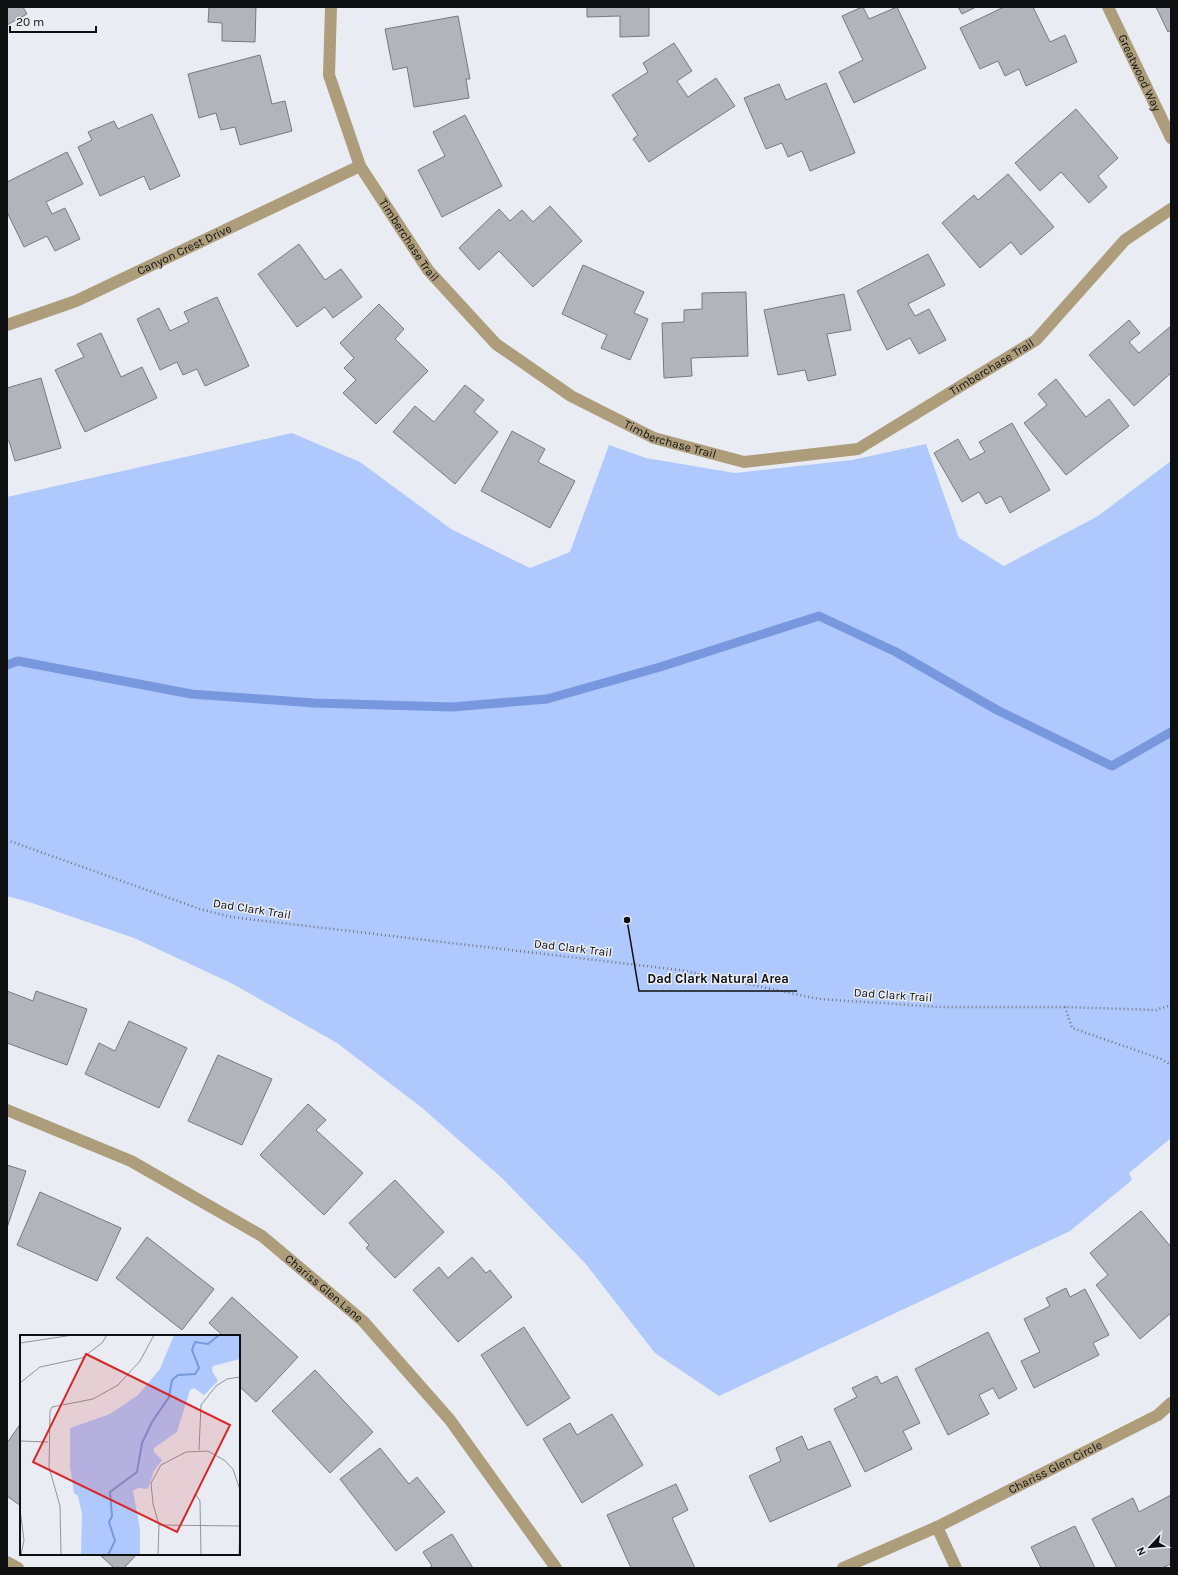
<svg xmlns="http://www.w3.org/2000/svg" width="1178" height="1575" font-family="Karla,sans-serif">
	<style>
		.green { fill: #afc8fd }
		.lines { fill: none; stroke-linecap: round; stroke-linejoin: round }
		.stream { stroke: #7797df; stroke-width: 9 }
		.building { fill: #b1b4ba; stroke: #76797f }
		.path { stroke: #73767a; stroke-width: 2.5; stroke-dasharray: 1 3; stroke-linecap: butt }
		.minor { stroke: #ae9d7b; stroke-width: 12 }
		.labels { text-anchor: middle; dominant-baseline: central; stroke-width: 3; stroke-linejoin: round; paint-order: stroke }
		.street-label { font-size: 12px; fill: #0e0f11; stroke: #e9edf3 }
		.inset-river { fill: none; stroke: #7797df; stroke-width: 2 }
		.inset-road { fill: none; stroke: #919499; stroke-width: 1 }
		.view { fill: #d62828; fill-opacity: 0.15; stroke: #d62828; stroke-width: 2 }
		.inset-edge { fill: none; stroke: #0e0f11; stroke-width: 2 }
		.leader { fill: none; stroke: #0e0f11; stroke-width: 1.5 }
		.callout-dot { fill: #0e0f11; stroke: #e9edf3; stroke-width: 1.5 }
		.callout-label { font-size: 13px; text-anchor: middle; font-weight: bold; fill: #0e0f11; stroke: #e9edf3; stroke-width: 3; stroke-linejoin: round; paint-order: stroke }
	</style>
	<rect width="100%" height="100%" fill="#e9edf3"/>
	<path class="green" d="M292 433 360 462 451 529 530 568 570 552 609 445 646 458 735 473 852 460 926 444 959 538 1004 566 1098 516 1171 461V1138L1129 1173 1132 1180 1070 1231 719 1396 655 1353 585 1263 502 1178 421 1107 337 1043 233 984 134 938 32 903 7 896V497Z"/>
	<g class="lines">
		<path class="stream" d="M7 665 18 661 191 694 314 703 452 707 547 699 660 667 819 616 896 652 997 710 1112 766 1171 732"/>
	</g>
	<g class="building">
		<path d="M7 7H23L27 14 7 25Z"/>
		<path d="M209 7H256L255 42 222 41V23L208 22Z"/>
		<path d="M587 7H649V36L620 37V16L587 17Z"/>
		<path d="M862 7H863L869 19 897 7 926 68 854 103 839 72 863 60 842 16Z"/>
		<path d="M958 7H976L962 14Z"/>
		<path d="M1004 7H1033L1050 42 1065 35 1077 62 1026 86 1019 69 1005 76 998 61 980 69 960 28Z"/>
		<path d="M1156 7H1171V30L1168 32Z"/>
		<path d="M458 16 470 79H466L469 98 414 107 407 67 393 70 385 29Z"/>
		<path d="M674 43 692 71 677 81 688 97 716 78 735 106 649 162 633 139 638 135 612 95 648 72 643 63Z"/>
		<path d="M260 55 272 104 285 101 292 131 240 145 235 127 221 130 216 113 199 118 188 74Z"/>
		<path d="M826 83 855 153 810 171 802 151 788 157 782 143 766 149 744 98 779 84 786 100Z"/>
		<path d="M1076 109 1118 158 1098 176 1107 187 1089 203 1061 172 1040 191 1015 163Z"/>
		<path d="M152 114 180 176 150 190 144 176 100 196 78 147 92 140 88 132 114 121 118 129Z"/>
		<path d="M465 115 502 186 442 217 418 170 445 156 433 132Z"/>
		<path d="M67 152 83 184 46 202 52 214 65 208 80 239 55 251 47 236 24 247 7 212V182Z"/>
		<path d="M1008 174 1054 227 1021 255 1011 242 980 268 942 223 974 195 978 200Z"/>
		<path d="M550 206 582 241 533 287 499 251 479 270 459 248 499 209 510 221 522 210 533 222Z"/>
		<path d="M299 244 325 280 341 269 362 297 333 318 325 307 297 327 258 274Z"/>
		<path d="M928 254 945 285 908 304 915 316 929 309 946 340 919 354 910 338 887 350 857 291Z"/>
		<path d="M583 265 644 292 634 313 648 319 630 360 601 348 607 335 562 314Z"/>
		<path d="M746 292 748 356 691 358 692 376 664 378 662 323 684 322V310L702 309V293Z"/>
		<path d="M844 294 851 330 827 334 836 375 808 381 805 370 778 375 764 310Z"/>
		<path d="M217 297 249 366 205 386 197 369 183 375 177 362 160 370 137 319 159 308 170 331 189 322 184 312Z"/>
		<path d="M379 304 404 329 395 339 428 371 376 424 343 393 356 380 344 368 354 358 340 343Z"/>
		<path d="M1129 320 1140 333 1129 342 1139 353 1171 326V373L1134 406 1089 355Z"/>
		<path d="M101 333 121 377 142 367 157 398 85 432 55 370 84 357 77 344Z"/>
		<path d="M41 378 61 448 15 461 9 441H7V388Z"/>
		<path d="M1056 379 1086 417 1109 399 1129 426 1066 475 1024 423 1047 405 1038 394Z"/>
		<path d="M465 385 484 400 474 412 498 432 455 484 393 432 415 406 434 422Z"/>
		<path d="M1012 423 1050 490 1010 513 1001 496 986 504 979 492 962 502 934 453 958 439 970 460 985 452 979 442Z"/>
		<path d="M512 431 545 449 538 462 575 481 550 528 481 491Z"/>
		<path d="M7 991 33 1001 36 991 87 1009 67 1065 7 1043Z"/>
		<path d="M129 1021 187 1048 159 1108 85 1074 99 1043 115 1051Z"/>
		<path d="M218 1055 272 1079 242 1145 188 1121Z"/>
		<path d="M308 1104 326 1120 316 1130 363 1173 324 1215 260 1155Z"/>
		<path d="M7 1165 26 1171 7 1228Z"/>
		<path d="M395 1180 444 1232 395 1278 366 1248 369 1245 349 1223Z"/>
		<path d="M40 1192 121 1228 97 1281 17 1245Z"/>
		<path d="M1141 1211 1171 1247V1313L1140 1339 1096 1285 1108 1275 1090 1253Z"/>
		<path d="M147 1237 214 1289 182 1330 116 1278Z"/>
		<path d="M472 1257 486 1273 490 1270 512 1297 458 1342 413 1290 439 1267 448 1278Z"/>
		<path d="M1066 1288 1070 1297 1085 1289 1109 1335 1093 1343 1099 1355 1034 1388 1021 1361 1040 1352 1024 1319 1050 1306 1046 1298Z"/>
		<path d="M232 1297 298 1357 256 1402 239 1386V1336H219L221 1334 209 1323Z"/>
		<path d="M524 1327 570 1398 527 1426 481 1355Z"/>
		<path d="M988 1332 1017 1389 999 1399 993 1388 979 1395 989 1414 948 1435 915 1369Z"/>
		<path d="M315 1370 373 1432 330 1473 272 1411Z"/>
		<path d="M877 1376 881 1384 897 1376 920 1423 903 1431 912 1449 865 1472 834 1409 857 1397 852 1388Z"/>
		<path d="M612 1414 643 1465 582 1503 543 1439 570 1423 577 1435Z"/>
		<path d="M21 1423V1506L7 1496V1443Z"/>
		<path d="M802 1436 808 1450 830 1441 851 1486 770 1522 749 1476 781 1461 776 1448Z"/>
		<path d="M380 1448 409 1484 417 1477 445 1512 396 1551 340 1479Z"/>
		<path d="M676 1484 688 1510 672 1518 695 1568H631L607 1515Z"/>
		<path d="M1171 1495V1564L1162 1568H1117L1092 1519 1133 1498 1139 1512Z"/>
		<path d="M1075 1526 1095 1568H1041L1031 1547Z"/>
		<path d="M452 1534 473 1568H429L432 1566 423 1552Z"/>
		<path d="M99 1554H137L124 1568H114Z"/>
	</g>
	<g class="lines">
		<g class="path">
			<path d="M7 840 200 909 231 917 680 970 819 999 940 1007H1065L1156 1010 1171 1005"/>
			<path d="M1065 1007 1072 1028 1161 1059 1171 1065"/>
		</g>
		<g class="minor">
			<path id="s1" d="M331 7 329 75 360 166 428 270 496 344 571 396 654 438 744 462 858 449 1036 340 1125 240 1171 209"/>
			<path id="s2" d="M1108 7 1171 138"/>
			<path id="s3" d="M7 325 76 301 360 166"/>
			<path id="s4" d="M7 1110 131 1161 262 1236 363 1321 450 1420 556 1568"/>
			<path d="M937 1527 956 1568"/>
			<path d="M7 1562 18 1568"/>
			<path id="s5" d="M843 1568 937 1527 1158 1415 1171 1403"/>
		</g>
	</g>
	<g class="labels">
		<g class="street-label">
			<text stroke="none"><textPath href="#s2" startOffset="73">Greatwood Way</textPath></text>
			<text stroke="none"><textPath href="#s1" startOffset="253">Timberchase Trail</textPath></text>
			<text stroke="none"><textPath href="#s3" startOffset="193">Canyon Crest Drive</textPath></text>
			<text stroke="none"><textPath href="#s1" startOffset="938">Timberchase Trail</textPath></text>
			<text stroke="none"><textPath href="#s1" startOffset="589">Timberchase Trail</textPath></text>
			<text transform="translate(252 909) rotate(9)">Dad Clark Trail</text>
			<text transform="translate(573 948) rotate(7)">Dad Clark Trail</text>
			<text transform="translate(893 995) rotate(4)">Dad Clark Trail</text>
			<text stroke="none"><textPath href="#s4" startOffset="366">Chariss Glen Lane</textPath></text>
			<text stroke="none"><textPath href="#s5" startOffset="235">Chariss Glen Circle</textPath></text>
		</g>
	</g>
	<g transform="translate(20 1335)">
		<rect width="220" height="220" fill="#e9edf3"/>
		<path d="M154 0H220V24L193 31 192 36 198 46 184 60 174 53 170 55 157 97 134 113V117L142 125 134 136 128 154 118 153 113 156 120 194V220H61L62 179 58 161 54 158 50 132V93L90 79 118 60 140 34Z" fill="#afc8fd"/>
		<path class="inset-river" d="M88 220 95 206 89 187 92 181 90 157 117 137 122 108 132 87 149 62 152 45 158 40 175 39 179 33 172 15 175 7 188 9 199 0"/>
		<path class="inset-road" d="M0 8 53 0M0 48 20 32 62 23 82 8 87 0M0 106 28 107M179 115 181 70 196 51 207 44 220 42M176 160 180 166 181 220M0 174 4 205 1 220M139 190 220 191M41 220 40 171 29 132 30 76 32 72 73 64 98 50 120 26 134 0M138 220 139 190 133 169 131 148 141 130 166 117 188 116 204 125 213 134 220 155M219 220 220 186"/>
		<path class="view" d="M66 19 210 90 157 197 13 127Z"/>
		<rect width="220" height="220" class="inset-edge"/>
	</g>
	<path class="leader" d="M627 920L639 991H797"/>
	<circle class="callout-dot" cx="627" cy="920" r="4"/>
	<g class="callout-label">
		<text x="718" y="983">Dad Clark Natural Area</text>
	</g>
	<rect width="1178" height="1575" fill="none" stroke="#0e0f11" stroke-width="16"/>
	<g transform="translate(1150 1547) rotate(244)" stroke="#e9edf3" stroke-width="3" paint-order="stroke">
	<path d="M0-3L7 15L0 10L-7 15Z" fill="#0e0f11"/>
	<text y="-6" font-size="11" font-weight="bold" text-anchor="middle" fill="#0e0f11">N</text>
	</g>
	<path d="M10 26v6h86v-6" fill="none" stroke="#0e0f11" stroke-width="2"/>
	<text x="16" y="26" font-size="12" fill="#0e0f11" stroke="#e9edf3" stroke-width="3" paint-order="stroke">20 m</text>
</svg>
